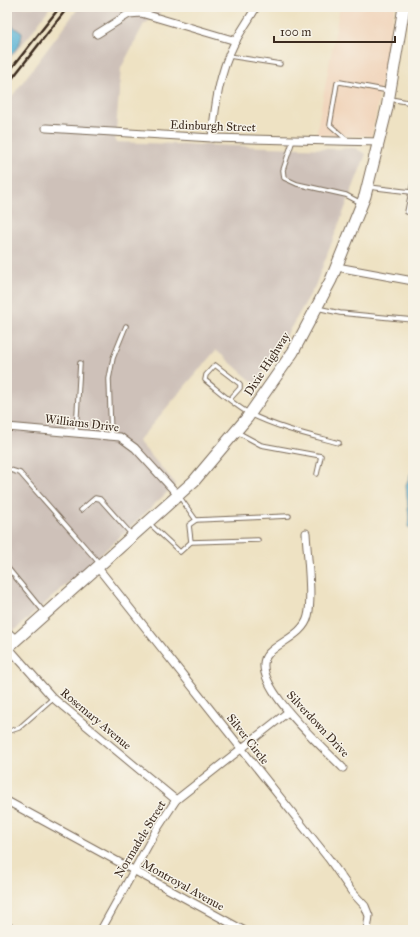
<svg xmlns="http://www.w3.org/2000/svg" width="420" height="937" font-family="'IM FELL Great Primer',serif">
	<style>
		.built { fill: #f1d5bc }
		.industrial { fill: #cec1b9 }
		.water { fill: #58b3d6; stroke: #4a6e7a }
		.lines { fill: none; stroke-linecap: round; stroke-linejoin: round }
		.service-casing { stroke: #7a6a58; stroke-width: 5.5 }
		.minor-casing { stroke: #7a6a58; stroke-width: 9 }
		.tertiary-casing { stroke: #7a6a58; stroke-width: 11 }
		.primary-casing { stroke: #7a6a58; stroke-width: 13 }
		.service { stroke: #fff; stroke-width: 3.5 }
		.minor { stroke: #fff; stroke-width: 7 }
		.tertiary { stroke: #fff; stroke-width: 9 }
		.primary { stroke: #fff; stroke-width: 11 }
		.rail { stroke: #3b2a1e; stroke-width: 2.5 }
		.labels { text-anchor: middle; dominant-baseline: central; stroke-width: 3; stroke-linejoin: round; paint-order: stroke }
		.street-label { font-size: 12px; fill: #3b2a1e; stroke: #f7f3e8 }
	</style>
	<rect width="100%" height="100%" fill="#f7f3e8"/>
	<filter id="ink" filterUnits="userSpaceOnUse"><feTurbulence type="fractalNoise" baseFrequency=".025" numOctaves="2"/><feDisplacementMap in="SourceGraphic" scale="8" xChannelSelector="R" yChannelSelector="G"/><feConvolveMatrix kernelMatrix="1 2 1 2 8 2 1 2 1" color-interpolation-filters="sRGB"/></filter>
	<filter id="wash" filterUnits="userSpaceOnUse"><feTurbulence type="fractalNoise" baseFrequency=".012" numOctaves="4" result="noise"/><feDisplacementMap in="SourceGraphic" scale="16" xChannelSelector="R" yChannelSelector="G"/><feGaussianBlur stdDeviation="0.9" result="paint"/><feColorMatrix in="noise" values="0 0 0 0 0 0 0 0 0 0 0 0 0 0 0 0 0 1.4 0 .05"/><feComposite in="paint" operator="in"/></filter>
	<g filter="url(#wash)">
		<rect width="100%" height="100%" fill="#eee2c3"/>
		<path class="built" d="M340 7H395L372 136 316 135Z"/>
		<g class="industrial">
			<path d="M7 7H50L29 36 7 62Z"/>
			<path d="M79 7H163L158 15 144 24 121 68 115 142 332 149 355 148 366 154 315 286 271 362 255 384 216 350 138 441 176 484 110 546 7 637V103Z"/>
		</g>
		<g class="water">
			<path d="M7 22 22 33C22 43 14 52 7 59Z"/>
			<path d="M413 468V533L411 528 408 527 409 518 406 485Z"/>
		</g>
	</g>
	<g filter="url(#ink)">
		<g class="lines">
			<g class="service-casing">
				<g id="service">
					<path d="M229 56 280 64"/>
					<path d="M390 99 413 103"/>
					<path d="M293 140 283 170 284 178 297 184 346 195 361 203"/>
					<path d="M348 141 330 125 337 83 340 82 389 91"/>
					<path d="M369 187 411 192 413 182"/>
					<path d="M407 212 411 192"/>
					<path d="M317 308 340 313 413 320"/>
					<path d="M230 399 240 388V384L215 365 206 375 205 380C220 392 234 405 250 414 278 428 309 435 339 443"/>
					<path d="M76 432 80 363"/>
					<path d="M237 432 261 445 321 456 317 474"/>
					<path d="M111 436 109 379 113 358 126 326"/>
					<path d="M7 469 20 473 100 564"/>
					<path d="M179 496 196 520 289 516"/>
					<path d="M81 510 95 498 100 499 132 535"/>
					<path d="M150 524 180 552 191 542 189 525 196 520"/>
					<path d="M191 542 258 540"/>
					<path d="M7 567 44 612"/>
					<path d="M7 629 17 638"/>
					<path d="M7 732 19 728 53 698"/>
				</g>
			</g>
			<g class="minor-casing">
				<g id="minor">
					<path d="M97 34 129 14 141 13 236 41"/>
					<path d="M46 128 212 138 380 142"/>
					<path d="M212 138C215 106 219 73 234 44 240 32 249 20 256 7"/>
					<path d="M337 267 413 281"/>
					<path d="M7 427 120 437 135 448 178 495"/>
					<path d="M306 533C307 554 313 597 308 616 304 634 281 641 269 653 243 678 325 749 343 768"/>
					<path d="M98 568 329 859 352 892 365 906 369 916 367 930"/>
					<path d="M8 647 53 698 176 800"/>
					<path d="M7 801 243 930"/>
					<path d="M101 930 157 829 176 800 288 712"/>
				</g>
			</g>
			<g class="tertiary-casing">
				<path id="tertiary" d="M7 927 12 930"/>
			</g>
			<g class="primary-casing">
				<path id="primary" d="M7 648 194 481 247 418 293 352 331 280 365 196 387 108 404 7"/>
			</g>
			<use href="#service" class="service"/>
			<use href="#minor" class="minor"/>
			<use href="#tertiary" class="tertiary"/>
			<use href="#primary" class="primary"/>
			<g class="rail">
				<path d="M7 74 60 7"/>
				<path d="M7 85 68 7"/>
			</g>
		</g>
	</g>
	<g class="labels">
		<g class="street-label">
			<text transform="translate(213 126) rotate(2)">Edinburgh Street</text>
			<text transform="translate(267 364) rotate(-57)">Dixie Highway</text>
			<text transform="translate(82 423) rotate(7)">Williams Drive</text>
			<text transform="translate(96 719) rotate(40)">Rosemary Avenue</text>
			<text transform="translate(318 724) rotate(47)">Silverdown Drive</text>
			<text transform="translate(248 739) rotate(52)">Silver Circle</text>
			<text transform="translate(140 839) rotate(-59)">Normadele Street</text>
			<text transform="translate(183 885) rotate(29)">Montroyal Avenue</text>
		</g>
	</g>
	<rect width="420" height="937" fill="none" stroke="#f7f3e8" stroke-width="24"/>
	<path d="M274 36v6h121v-6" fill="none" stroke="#3b2a1e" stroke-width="2"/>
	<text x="280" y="36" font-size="12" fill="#3b2a1e" stroke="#f7f3e8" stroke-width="3" paint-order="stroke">100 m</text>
</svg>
